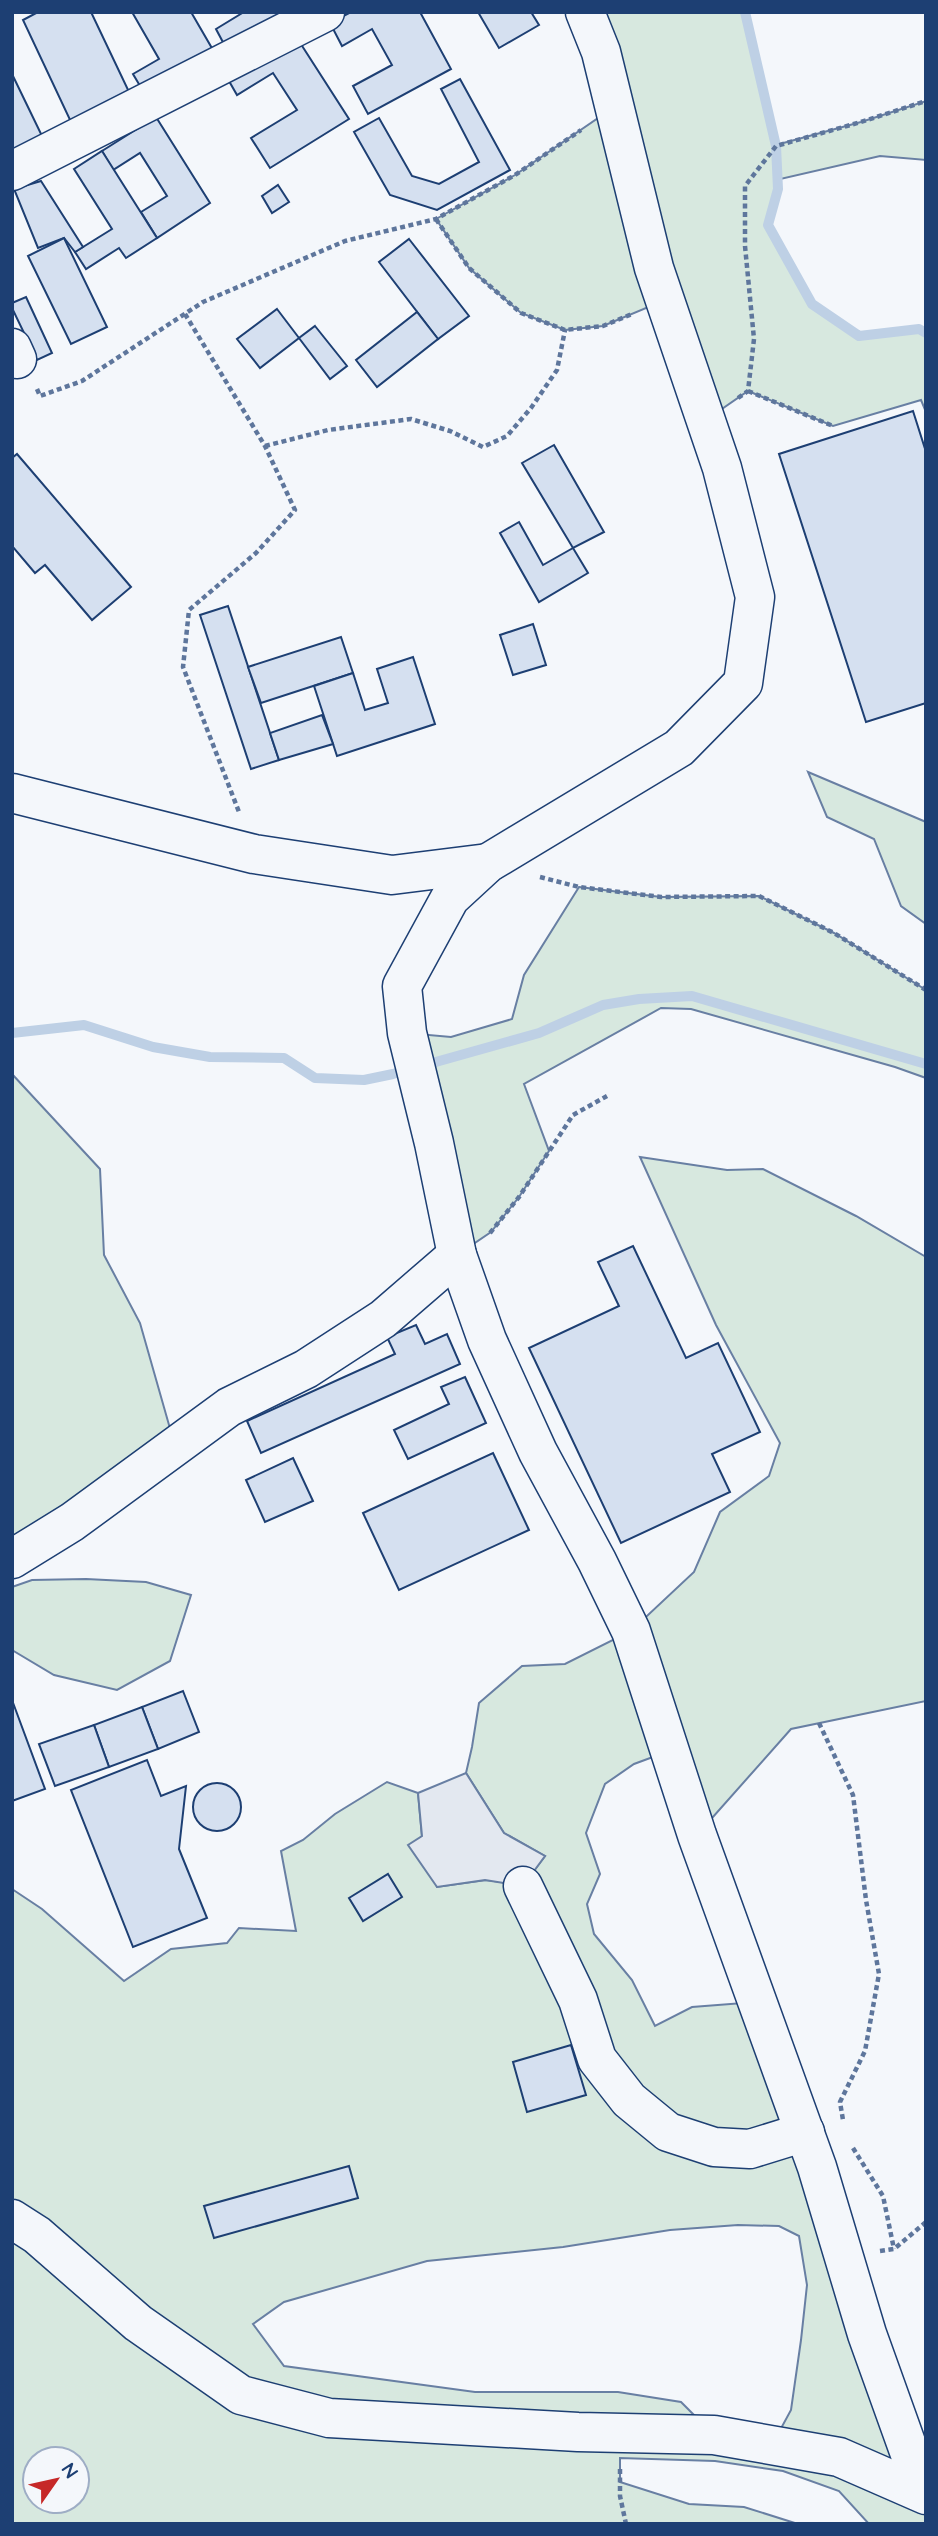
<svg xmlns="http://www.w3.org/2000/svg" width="938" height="2536" font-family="Quicksand,sans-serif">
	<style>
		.green { fill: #d7e8df; stroke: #687fa3; stroke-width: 2; fill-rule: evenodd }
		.parking { fill: #e3e8f0; stroke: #687fa3; stroke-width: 2 }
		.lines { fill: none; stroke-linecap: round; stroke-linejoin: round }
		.stream { stroke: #bed0e5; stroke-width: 10 }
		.building { fill: #d5e0f0; stroke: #1d3f73; stroke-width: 2 }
		.minor-casing { stroke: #1d3f73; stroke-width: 41 }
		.path { stroke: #5e769c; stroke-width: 4.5; stroke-dasharray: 5 3.5; stroke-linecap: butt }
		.minor { stroke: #f4f7fb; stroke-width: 38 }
	</style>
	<rect width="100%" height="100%" fill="#f4f7fb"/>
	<g class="green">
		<path d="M585 12H745L776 145 861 122 926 101V160L880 156 780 179 768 225 812 304 859 336 919 329 926 333V412L921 400 833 426 748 391 706 420 665 300 603 326 565 330 521 313 469 268 436 219 515 175 614 107Z"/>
		<path d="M808 772 926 822V924L901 906 874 839 827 817Z"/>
		<path d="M579 887 661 897 759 896 834 933 926 990V1078L895 1067 691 1009 661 1008 524 1084 549 1151 519 1197 491 1232 457 1255 407 1033 451 1037 512 1019 524 975Z"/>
		<path d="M12 1074 100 1169 104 1255 140 1323 175 1446 12 1559Z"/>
		<path d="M640 1157 727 1170 763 1169 856 1216 926 1257V1701L791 1729 697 1835 669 1751 634 1764 605 1784 586 1833 600 1874 587 1904 594 1934 632 1980 655 2026 692 2007 756 2002 926 2495V2524H869L839 2491 783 2471 715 2461 620 2458V2482L689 2504 744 2507 798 2524H12V1889L42 1909 124 1981 171 1949 227 1943 239 1928 296 1931 281 1851 303 1840 335 1814 387 1782 418 1793 422 1837 437 1887 486 1880 523 1885 545 1856 504 1833 466 1773 472 1747 479 1703 522 1666 565 1664 631 1631 694 1572 720 1512 769 1476 780 1443 716 1325ZM738 2225 779 2226 799 2236 807 2285 801 2340 791 2410 772 2445 714 2435 681 2402 618 2392H475L284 2366 253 2324 284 2302 427 2261 563 2247 670 2230ZM35 2459H77V2501H35Z"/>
		<path d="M86 1579 146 1582 191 1595 170 1661 117 1690 54 1675 12 1650V1587L32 1580Z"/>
	</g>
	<path class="parking" d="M466 1773 504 1833 545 1856 523 1886 485 1880 437 1887 408 1845 422 1836 418 1793Z"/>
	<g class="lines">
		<g class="stream">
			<path d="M745 12 776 146 778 189 768 225 812 304 859 336 919 329 926 333"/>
			<path d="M12 1033 84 1025 153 1047 210 1057 284 1058 315 1078 364 1080 393 1074 539 1033 603 1005 639 999 692 996 926 1064"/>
		</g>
	</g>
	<g class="building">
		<path d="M38 12H91L130 94 71 122 23 20Z"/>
		<path d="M132 12H191L213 50 143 91 133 74 159 59Z"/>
		<path d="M244 12H283L225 46 216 29Z"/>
		<path d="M351 12H420L451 69 368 114 353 86 392 65 372 29 342 46 330 23Z"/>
		<path d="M478 12H531L539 25 499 48Z"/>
		<path d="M297 38 349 119 270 168 251 138 297 110 273 73 237 95 229 81Z"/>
		<path d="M12 74 43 138 12 153Z"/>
		<path d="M460 79 510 170 437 210 390 195 354 132 379 118 412 176 439 184 479 162 441 89Z"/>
		<path d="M156 117 210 203 157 238 141 212 167 196 140 153 113 170 102 151Z"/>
		<path d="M102 151 157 238 126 258 119 248 86 269 75 252 112 229 74 169Z"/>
		<path d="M41 181 83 247 75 252 64 238 38 248 14 189Z"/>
		<path d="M278 185 289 202 272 213 262 196Z"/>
		<path d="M64 238 107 327 71 344 28 256Z"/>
		<path d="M409 239 469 316 438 339 379 262Z"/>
		<path d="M26 297 52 353 37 360 12 308V303Z"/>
		<path d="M277 309 299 338 260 368 237 339Z"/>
		<path d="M417 312 438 339 377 387 356 360Z"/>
		<path d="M315 326 347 366 330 379 299 338Z"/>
		<path d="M913 411 926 452V703L866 722 779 454Z"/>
		<path d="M554 445 604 532 573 548 522 463Z"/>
		<path d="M17 454 131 587 92 620 45 565 35 573 12 546V458Z"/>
		<path d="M519 522 543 565 573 548 588 573 539 602 500 533Z"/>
		<path d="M228 606 279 760 251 769 200 615Z"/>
		<path d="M533 624 546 665 513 675 500 635Z"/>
		<path d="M341 637 353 673 261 703 248 667Z"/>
		<path d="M413 657 435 724 337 756 314 686 353 673 365 710 388 703 377 669Z"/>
		<path d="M322 715 333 744 279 760 270 733Z"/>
		<path d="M633 1246 686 1358 718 1343 760 1432 712 1454 730 1492 621 1543 529 1348 619 1306 598 1262Z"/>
		<path d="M416 1325 425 1344 447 1334 460 1364 261 1453 247 1421 395 1354 387 1337Z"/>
		<path d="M465 1377 486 1423 408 1459 394 1430 449 1404 441 1387Z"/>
		<path d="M493 1453 529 1530 399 1590 363 1513Z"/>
		<path d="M293 1458 313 1501 265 1522 246 1480Z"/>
		<path d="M183 1691 199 1732 158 1749 142 1707Z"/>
		<path d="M12 1700 45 1789 12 1801Z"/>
		<path d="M142 1707 158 1749 109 1767 94 1725Z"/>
		<path d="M94 1725 109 1767 55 1786 39 1744Z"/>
		<path d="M147 1760 161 1796 186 1786 179 1849 207 1918 133 1947 71 1790Z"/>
		<circle cx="217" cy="1807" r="24"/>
		<path d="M388 1874 402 1897 363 1921 349 1898Z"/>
		<path d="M571 2045 586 2095 527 2112 513 2062Z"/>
		<path d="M349 2166 358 2198 214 2238 204 2206Z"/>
	</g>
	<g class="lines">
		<g class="minor-casing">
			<g id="minor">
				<path d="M585 12 601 52 654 268 722 468 755 597 743 683 679 748 488 863 450 898 402 986 407 1033 434 1143 457 1255 487 1340 538 1452 597 1561 631 1631 697 1835 817 2167 867 2334 924 2493"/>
				<path d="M12 171 325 12"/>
				<path d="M12 348 17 359"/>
				<path d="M12 793 254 854 392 875 488 863"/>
				<path d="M12 1559 72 1522 229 1407 306 1369 383 1319 457 1255"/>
				<path d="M523 1886 578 2000 597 2059 629 2100 668 2132 714 2147 750 2149 805 2132"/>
				<path d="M12 2219 37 2235 138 2323 241 2395 329 2418 578 2432 714 2435 839 2457 926 2495"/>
			</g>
		</g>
		<g class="path">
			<path d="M436 219 469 268 521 313 565 330 603 326 632 314"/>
			<path d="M185 314 265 446 295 510 256 553 189 610 183 667 239 812"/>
			<path d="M37 389 40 396 82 381 203 302 345 241 436 219 515 175 581 130"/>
			<path d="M748 391 833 426"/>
			<path d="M738 398 748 391 754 339 745 246V186L776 146 861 122 926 101"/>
			<path d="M265 446 328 430 411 419 450 431 483 447 507 436 531 408 557 370 565 330"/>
			<path d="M540 877 579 887 661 897 759 896 834 933 926 990"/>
			<path d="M490 1233 519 1197 573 1115 607 1096"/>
			<path d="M819 1723 853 1795 866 1900 879 1974 865 2051 840 2102 843 2120"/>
			<path d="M853 2148 883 2196 894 2249"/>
			<path d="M880 2251 894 2249 926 2222"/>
			<path d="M620 2469V2496L626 2524"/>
		</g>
		<use href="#minor" class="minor"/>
	</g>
	<rect width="938" height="2536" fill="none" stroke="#1d3f73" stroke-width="28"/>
	<g transform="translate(56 2480) rotate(56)"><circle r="33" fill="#f4f7fb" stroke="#9eadc5" stroke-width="2"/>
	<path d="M0-5L12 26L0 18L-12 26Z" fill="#c62828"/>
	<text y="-10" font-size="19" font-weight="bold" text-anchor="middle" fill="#1d3f73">N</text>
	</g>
</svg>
